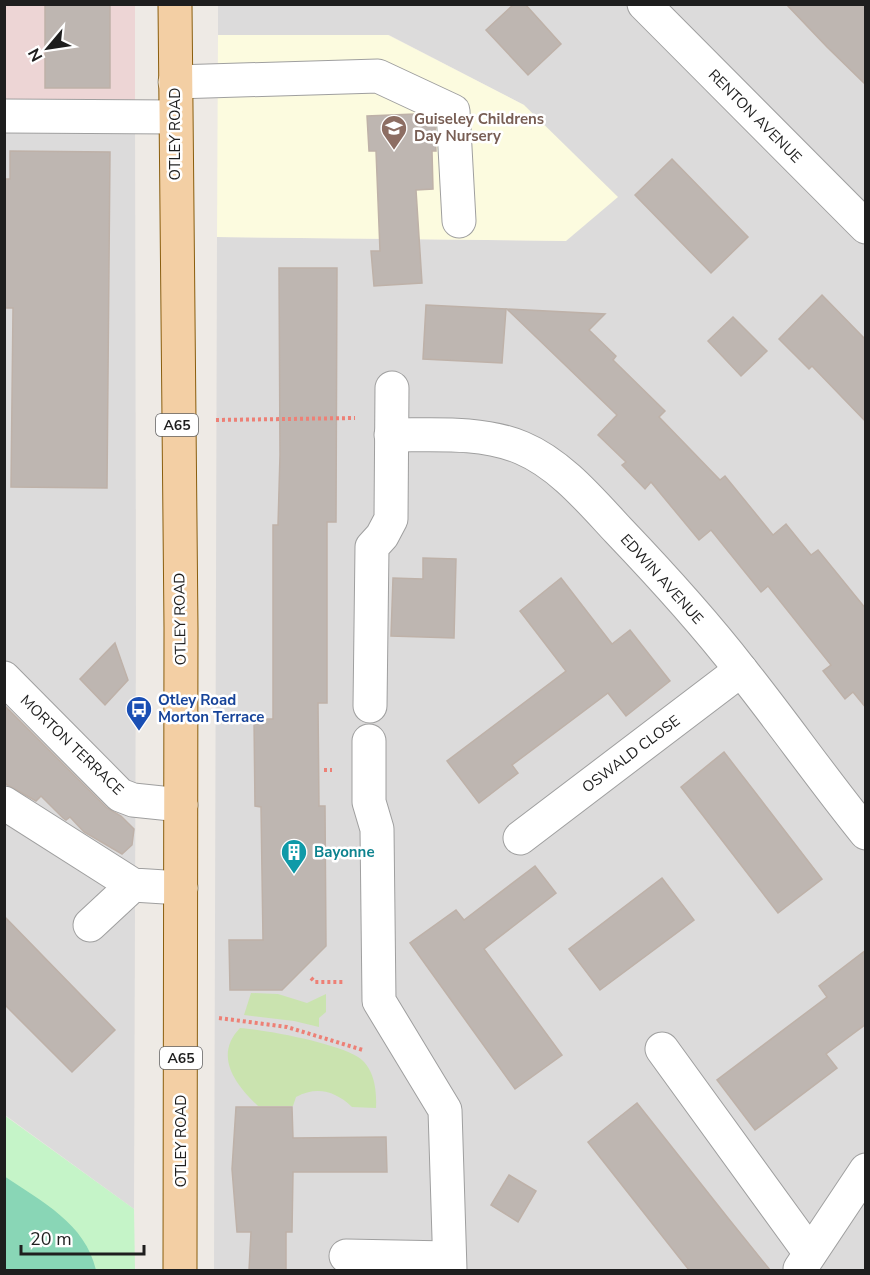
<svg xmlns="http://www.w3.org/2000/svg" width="870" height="1275" font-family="'Nunito Sans',sans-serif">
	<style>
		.residential { fill: #dcdbdb }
		.commercial { fill: #edd5d5 }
		.education { fill: #fcfbdf }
		.grass { fill: #cae3af }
		.park { fill: #c5f4c8 }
		.pitch { fill: #89d6b6 }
		.building { fill: #beb6b1; stroke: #beb1a8; stroke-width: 1.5 }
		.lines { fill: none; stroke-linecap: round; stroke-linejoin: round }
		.minor-casing { stroke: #9f9f9f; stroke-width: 35 }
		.major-casing { stroke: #8a5e0e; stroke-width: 35 }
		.path { stroke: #ed8076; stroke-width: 4; stroke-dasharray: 3 3; stroke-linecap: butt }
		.minor { stroke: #fff; stroke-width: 33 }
		.major { stroke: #f3cfa4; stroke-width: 33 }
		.labels { text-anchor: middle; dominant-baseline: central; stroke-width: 5; stroke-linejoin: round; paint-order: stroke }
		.shield { fill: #fff; stroke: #626262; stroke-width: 1.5 }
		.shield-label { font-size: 14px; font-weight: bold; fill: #1e1e1e }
		.street-label { font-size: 15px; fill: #1e1e1e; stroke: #fff }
		.education-label { font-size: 15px; font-weight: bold; fill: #785e54; stroke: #fff; text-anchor: start }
		.transit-label { font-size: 15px; font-weight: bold; fill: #164399; stroke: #fff; text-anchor: start }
		.culture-label { font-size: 15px; font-weight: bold; fill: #0d838f; stroke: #fff; text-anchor: start }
	</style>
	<rect width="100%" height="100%" fill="#eeeae5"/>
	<g class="residential">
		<path d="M218 5H865V1270H214L217 237 566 241 524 105 389 35H218Z"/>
		<path d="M135 100 136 621 134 1209 5 1115V102Z"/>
	</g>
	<path class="commercial" d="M4 5H135V100L5 102Z"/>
	<path class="education" d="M218 35H388L524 105 618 197 566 241 217 237Z"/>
	<g class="grass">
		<path d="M251 993 278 994 307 1003 326 994V1012L319 1018V1027L294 1021 244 1015Z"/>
		<path d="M240 1028C267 1030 336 1043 358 1057 374 1067 377 1090 376 1108L352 1107C335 1091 317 1086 296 1097L293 1106H258C236 1085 213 1056 240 1028Z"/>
	</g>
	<path class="park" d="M4 1115 134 1209 135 1270H5Z"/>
	<path class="pitch" d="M4 1176C42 1202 85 1223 96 1270H5Z"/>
	<g class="building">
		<rect x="45" y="4" width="65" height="84"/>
		<path d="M514 4H525L561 44 528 75 486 30Z"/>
		<path d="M786 4H866V85L827 47Z"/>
		<path d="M415 114 435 123 436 151H432L433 189 416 190 422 283 374 286 371 251H380L376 151H369L367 116Z"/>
		<path d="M10 151 110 152 107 488 11 487 13 308H4V179H10Z"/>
		<path d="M672 159 748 237 711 273 635 195Z"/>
		<path d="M279 268H337L336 522H327V703H318L319 806H325L326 946 282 990H230L229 940H263L261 807 255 806 254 719H273V525H278L280 455Z"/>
		<path d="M822 295 866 340V422L812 366 809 369 779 339Z"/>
		<path d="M426 305 506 309 502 363 423 359Z"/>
		<path d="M507 309 605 314 589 330 616 356 613 360 665 411 659 417 720 480 725 476 773 535 786 524 811 555 818 550 866 609V708L853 692 845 699 823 671 831 665 768 586 761 592 711 530 699 540 651 482 645 489 622 465 626 462 598 435 617 415Z"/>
		<path d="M733 317 767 351 741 376 708 341Z"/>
		<path d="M423 558 456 559 454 638 391 636 393 578 423 579Z"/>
		<path d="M561 578 612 644 630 630 670 681 626 716 608 693 512 765 518 773 479 803 447 761 566 671 520 611Z"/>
		<path d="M115 643 128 680 105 705 80 679Z"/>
		<path d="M4 705 107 808 121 816 134 829 132 845 122 854 84 832 70 817 66 820 63 818 41 796 36 801 4 783Z"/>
		<path d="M724 752 822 879 778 913 681 787Z"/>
		<path d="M535 866 556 893 484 949 562 1055 515 1089 410 943 456 910 464 920Z"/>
		<path d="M662 878 694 920 600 990 569 949Z"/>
		<path d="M4 916 115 1030 72 1072 4 1004Z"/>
		<path d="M866 950V1024L826 1054 837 1068 755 1130 717 1080 827 997 819 986Z"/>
		<path d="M637 1103 728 1218 770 1270H689L588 1142Z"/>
		<path d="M236 1107H292L293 1138 386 1137 387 1172H293L292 1232H286V1270H249L251 1232H237L232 1169Z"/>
		<path d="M509 1175 536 1191 518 1222 491 1205Z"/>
	</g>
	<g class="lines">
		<g class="minor-casing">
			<g id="minor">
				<path d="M644 4 866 227"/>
				<path d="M175 82 378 76 453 111 459 221"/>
				<path d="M4 116 175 117"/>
				<path d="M391 435C434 435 482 431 522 448 560 464 590 500 618 530 661 575 703 621 741 670 784 724 823 780 866 833"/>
				<path d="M4 678 120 795 133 800 181 805"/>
				<path d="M370 706 372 547 382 536 391 519 392 388"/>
				<path d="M369 741V802L377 829 379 1001 445 1110 450 1270"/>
				<path d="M4 803 133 885 181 888"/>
				<path d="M520 838 741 670"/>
				<path d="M90 925 133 885"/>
				<path d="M662 1049 810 1253"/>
				<path d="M346 1256 449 1258"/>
				<path d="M800 1269 866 1170"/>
			</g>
		</g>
		<g class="major-casing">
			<path id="major" d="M175 4 181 628 180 1270"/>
		</g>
		<g class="path">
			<path d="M216 420 355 418"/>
			<path d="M324 770H332"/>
			<path d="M329 854H340"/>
			<path d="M311 978 315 982H343"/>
			<path d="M219 1018 287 1027 363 1050"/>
		</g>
		<use href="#minor" class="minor"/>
		<use href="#major" class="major"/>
	</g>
	<defs>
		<g id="school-pin" transform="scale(1.35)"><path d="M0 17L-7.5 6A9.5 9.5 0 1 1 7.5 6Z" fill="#8d6e63" stroke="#fff"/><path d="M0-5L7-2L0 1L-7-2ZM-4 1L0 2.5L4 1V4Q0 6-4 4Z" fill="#fff"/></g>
		<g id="bus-pin" transform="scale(1.35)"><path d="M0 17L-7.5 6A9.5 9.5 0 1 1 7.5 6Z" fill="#1a4fb4" stroke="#fff"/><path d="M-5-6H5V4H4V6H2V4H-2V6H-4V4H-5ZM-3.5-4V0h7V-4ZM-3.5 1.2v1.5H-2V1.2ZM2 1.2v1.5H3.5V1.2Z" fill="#fff"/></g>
		<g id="building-pin" transform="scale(1.35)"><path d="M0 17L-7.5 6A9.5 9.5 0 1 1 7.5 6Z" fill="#0f9aa8" stroke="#fff"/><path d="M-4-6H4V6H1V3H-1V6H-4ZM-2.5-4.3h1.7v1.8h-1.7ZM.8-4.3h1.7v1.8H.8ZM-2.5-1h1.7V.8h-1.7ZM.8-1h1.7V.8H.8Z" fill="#fff"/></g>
	</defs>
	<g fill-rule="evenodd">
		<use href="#school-pin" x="394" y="128"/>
		<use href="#bus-pin" x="139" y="709"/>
		<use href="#building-pin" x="294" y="852"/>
	</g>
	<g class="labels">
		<g class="shield">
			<rect x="156" y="414" width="42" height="22" rx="4.5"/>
			<rect x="160" y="1047" width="42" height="22" rx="4.5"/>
		</g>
		<g class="shield-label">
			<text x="177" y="425">A65</text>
			<text x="181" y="1058">A65</text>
		</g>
		<g class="street-label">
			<text transform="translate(755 116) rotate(45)">RENTON AVENUE</text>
			<text transform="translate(175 134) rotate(-90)">OTLEY ROAD</text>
			<text transform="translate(662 579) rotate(48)">EDWIN AVENUE</text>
			<text transform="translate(180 619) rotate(-91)">OTLEY ROAD</text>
			<text transform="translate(72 745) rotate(44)">MORTON TERRACE</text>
			<text transform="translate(631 754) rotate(-37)">OSWALD CLOSE</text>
			<text transform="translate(181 1141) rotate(-90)">OTLEY ROAD</text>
		</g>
		<g class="education-label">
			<text x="414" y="119">Guiseley Childrens<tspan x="414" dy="17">Day Nursery</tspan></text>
		</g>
		<g class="transit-label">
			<text x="158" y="700">Otley Road<tspan x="158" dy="17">Morton Terrace</tspan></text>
		</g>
		<g class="culture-label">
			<text x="314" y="852">Bayonne</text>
		</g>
	</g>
	<rect width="870" height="1275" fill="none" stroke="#1e1e1e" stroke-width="12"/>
	<g transform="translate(48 48) rotate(241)" stroke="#ffffff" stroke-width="4.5" paint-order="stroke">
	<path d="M0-4.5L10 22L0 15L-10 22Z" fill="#1e1e1e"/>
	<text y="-9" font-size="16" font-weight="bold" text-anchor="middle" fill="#1e1e1e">N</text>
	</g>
	<path d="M21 1245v9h123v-9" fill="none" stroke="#1e1e1e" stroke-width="3"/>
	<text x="30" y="1245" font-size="18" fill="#1e1e1e" stroke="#ffffff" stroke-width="4.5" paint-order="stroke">20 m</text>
</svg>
